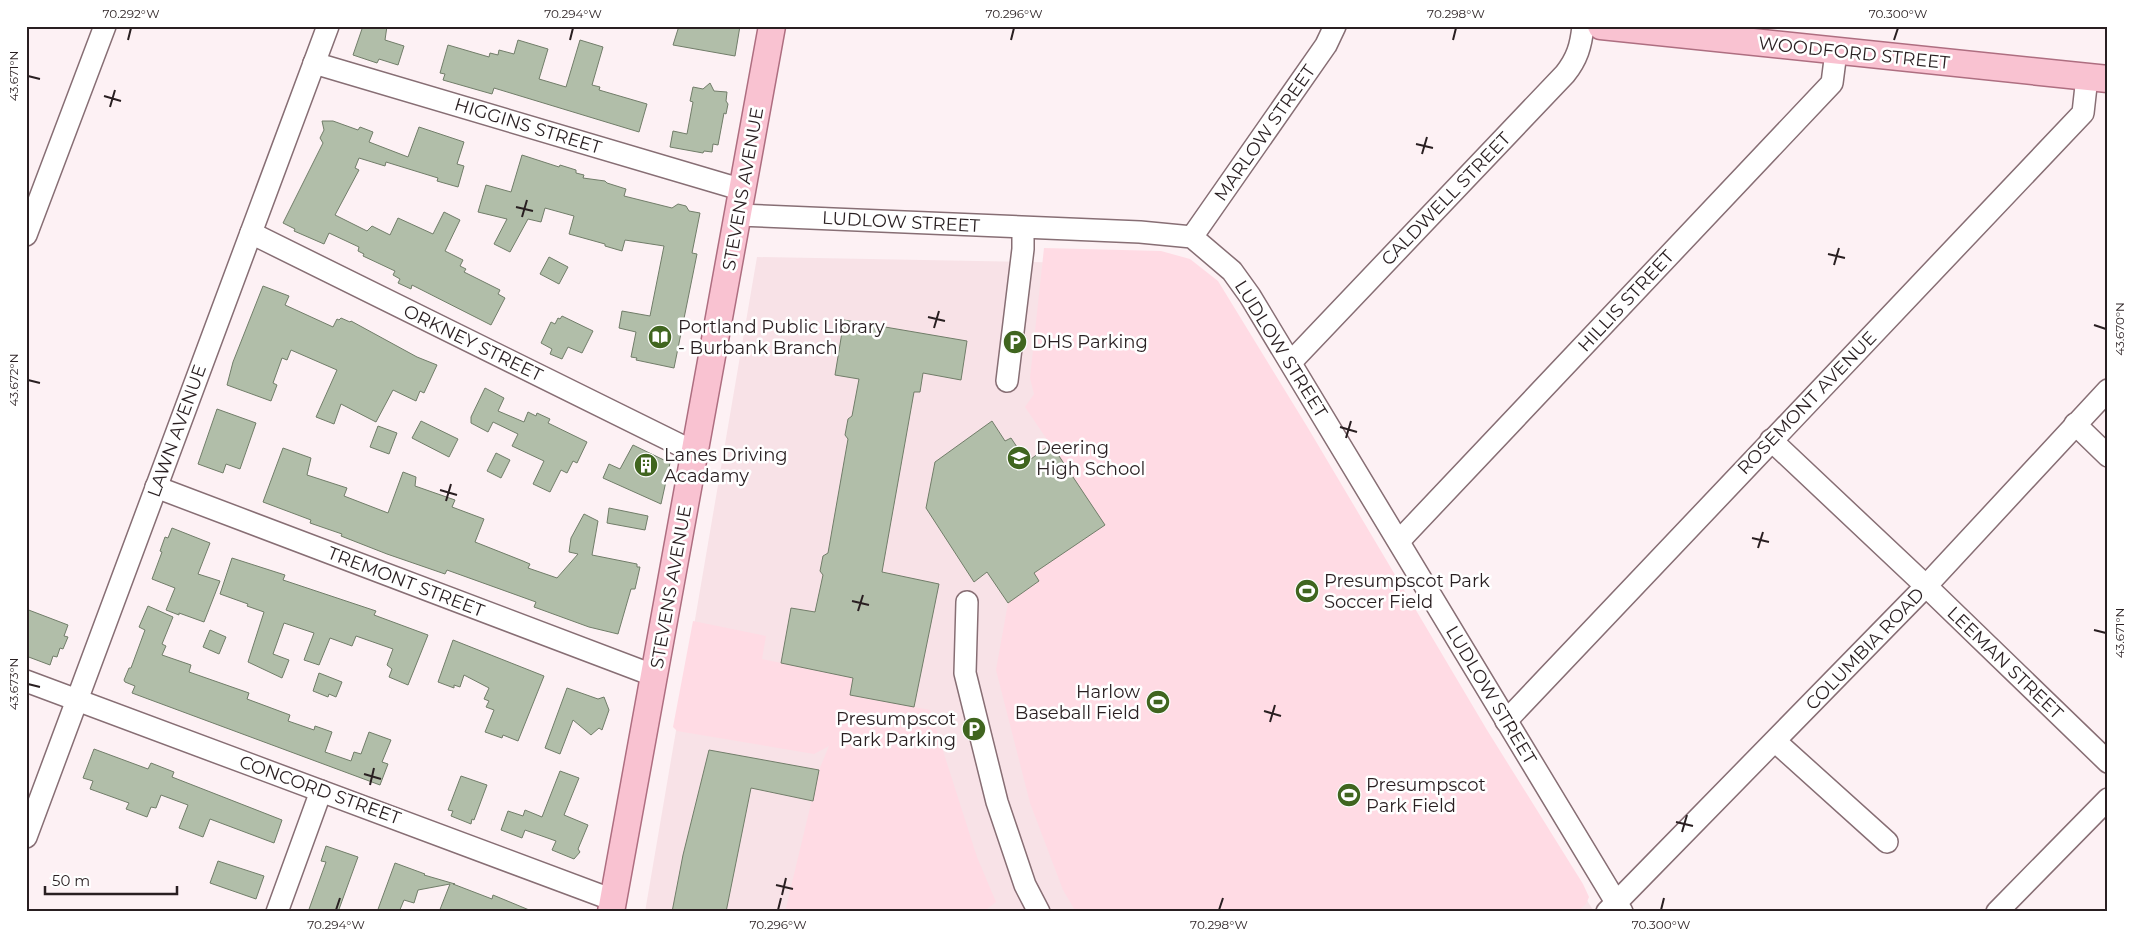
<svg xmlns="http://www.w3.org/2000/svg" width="2134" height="938" font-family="Montserrat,sans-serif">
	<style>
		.built { fill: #f8e2e7 }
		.green { fill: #ffdbe4 }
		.building { fill: #b1bea9; stroke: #717d69 }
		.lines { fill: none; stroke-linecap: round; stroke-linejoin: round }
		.minor-casing { stroke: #876e74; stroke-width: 24 }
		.major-casing { stroke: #ae6e80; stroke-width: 29 }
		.minor { stroke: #fff; stroke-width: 21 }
		.major { stroke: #f9c2d1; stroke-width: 26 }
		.ticks { fill: none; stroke: #291f21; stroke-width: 2 }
		.labels { text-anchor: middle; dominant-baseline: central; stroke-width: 5; stroke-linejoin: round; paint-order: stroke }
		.street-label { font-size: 18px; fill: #291f21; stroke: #fff }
		.poi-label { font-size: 18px; fill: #291f21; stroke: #fff; text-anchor: start }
		.neatline { fill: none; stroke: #291f21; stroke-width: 2 }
		.ticks-label { font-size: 12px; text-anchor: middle; fill: #291f21 }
	</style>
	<rect width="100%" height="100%" fill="#fdf1f4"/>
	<path class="built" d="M757 257 1197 265 1593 910 1590 912H645Z"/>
	<g class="green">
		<path d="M1044 248 1161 251 1190 259 1218 281 1308 428 1487 730 1583 884 1589 897 1586 904 1577 912H1076L1063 890 1030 803 996 670 1008 603 1039 581 1034 573 1105 525 1025 407 1034 394 1030 378Z"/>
		<path d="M693 621 766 636 762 659 853 678 850 695 930 710 977 857 996 902 983 912H785L819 770 829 746 814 754 677 731 673 727Z"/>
	</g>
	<g class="building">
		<path d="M363 26H387L385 40 404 46 398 65 379 59 377 63 353 55Z"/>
		<path d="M679 26H740L735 56 673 45Z"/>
		<path d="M518 40 548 49 539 79 566 87 580 40 603 47 592 85 600 87 599 90 647 104 639 132 494 88 492 94 443 80 445 74 440 73 448 45 489 57 490 53 498 55 499 50 514 54Z"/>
		<path d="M710 83 714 91 727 92 726 101 728 104 726 114 724 113 718 145 713 144 712 152 704 151 703 153 670 147 673 131 687 134 693 102 690 101 693 87 703 89Z"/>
		<path d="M322 121H333L358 130 360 127 373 132 369 142 408 157 419 127 464 142 457 164 464 166 458 187 437 181 438 178 386 162 385 166 359 158 355 168 359 170 335 215 367 231 372 226 390 235 398 218 433 234 444 212 460 220 445 251 463 260 460 266 466 269 464 272 500 290 498 294 505 298 491 325 412 285 411 289 398 283 400 279 393 275 395 271 363 256 364 254 358 251 359 247 329 233 324 244 294 231 295 229 283 223 323 143 320 138 324 130Z"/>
		<path d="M522 155 559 167 560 165 576 170V173L584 175 583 178 605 181 607 183 626 189 624 196 672 208 678 204 686 206 689 211 700 213 692 253 697 254 674 368 636 360 637 358 631 357 636 332 619 328 622 311 650 316 664 246 625 240 622 251 605 246V244L569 234 574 216 545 208 541 222 528 219 510 252 494 244 507 219 478 212 486 185 511 192Z"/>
		<path d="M549 257 568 267 559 284 540 274Z"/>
		<path d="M263 286 289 296 285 305 333 327 337 319 339 320 341 318 350 322 351 321 417 357 437 365 424 393 420 391 416 401 393 390 376 422 341 404 334 424 316 417 337 370 291 350 287 360 282 358 273 383 277 385 271 401 227 385 233 362Z"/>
		<path d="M562 316 593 331 582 353 568 347 562 359 550 354 552 349 541 343 551 322 555 324 558 318 560 319Z"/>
		<path d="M844 320 967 341 961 380 923 373 920 392H914L882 572 939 584 914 707 850 695 853 678 781 663 791 608 815 612 823 575 820 571 823 556 828 553 848 439 845 435 848 419 852 416 859 379 835 375Z"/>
		<path d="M485 388 504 398 498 411 524 422 528 412 536 416 537 413 550 419 548 423 587 442 577 463 573 461 567 473 561 470 550 492 533 484 544 461 512 446 518 434 493 422 488 432 471 423V417Z"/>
		<path d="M217 409 256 423 240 469 226 464 223 473 198 464Z"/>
		<path d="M421 421 458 439 449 457 412 438Z"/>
		<path d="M992 421 1005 441 1011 438 1027 462 1051 444 1105 525 1034 573 1039 581 1008 603 987 572 974 582 926 508 935 462Z"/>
		<path d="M378 426 397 433 389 454 370 447Z"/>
		<path d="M633 445 670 463 661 504 603 478 609 464 620 469Z"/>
		<path d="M283 448 311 458 307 475 347 488 344 496 388 513 403 472 416 477 415 486 455 500 452 507 484 519 475 542 523 561 530 564 528 568 557 578 578 554 569 552 571 538 584 514 598 521 592 555 637 564V567H640L635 589H631L618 634 589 627 534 607 536 602 447 570 445 574 387 554 341 536 342 534 310 523 311 520 263 502Z"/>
		<path d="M496 453 510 460 501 478 487 471Z"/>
		<path d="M609 508 648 516 645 530 607 523Z"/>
		<path d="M172 528 210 543 198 574 220 581 204 622 179 613V615L166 610 175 588 152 579 162 552 160 551 165 537 168 538Z"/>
		<path d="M232 558 285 575 283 580 376 611 374 615 428 635 408 685 389 677 392 669 387 665 393 649 356 636 352 646 330 638 319 665 304 660 314 633 284 623 273 654 289 660 282 678 248 662 264 612 247 606 248 604 220 594Z"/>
		<path d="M148 606 173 617 162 644 166 646 162 655 191 665 189 672 249 693 247 699 290 715 288 721 314 730 315 726 332 732 325 752 351 761 354 752 361 754 369 732 391 740 382 762 388 764 380 785 132 693 135 686 125 682 124 680 129 668H131L145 630 139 627Z"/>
		<path d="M26 609 68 625 64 636 68 637 63 649 60 648 57 657 53 656 50 665 26 656Z"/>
		<path d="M210 630 226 637 219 654 203 647Z"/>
		<path d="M453 640 544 676 518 741 503 735 502 738 485 732 494 710 486 707 489 701 484 699 489 688 464 675 460 687 454 685V688L438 682Z"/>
		<path d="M319 673 342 682 336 697 329 694 328 697 313 691Z"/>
		<path d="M567 688 598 699 604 697 609 710 602 730 599 728 591 735 573 720 560 754 545 748Z"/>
		<path d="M94 749 148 769 151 763 174 772 172 777 282 820 274 843 210 819 203 837 179 828 188 805 161 795 156 808 151 807 147 817 126 809 129 803 90 789 93 781 83 778Z"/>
		<path d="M709 750 819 770 813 801 751 788 726 912H672L683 855Z"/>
		<path d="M560 771 579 778 564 815 588 825 578 849 580 852 574 859 552 850 556 841 525 830 522 838 501 830 508 811 523 816 525 810 542 817Z"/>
		<path d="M461 776 487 785 474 820 472 819 471 824 451 816 453 811 448 810Z"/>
		<path d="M326 846 358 857 338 912H308L326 862 321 861Z"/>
		<path d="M218 861 264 876 256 899 210 883Z"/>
		<path d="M395 863 425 874 424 875 455 884H453L492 899 493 895 534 912H439L450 884 418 890 414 903 404 900 399 912H377Z"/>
	</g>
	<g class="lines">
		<g class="minor-casing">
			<g id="minor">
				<path d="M314 63 743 190"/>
				<path d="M738 215 1140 232 1192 237 1232 271 1250 296 1622 912"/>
				<path d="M251 233 696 453"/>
				<path d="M26 235 105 26"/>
				<path d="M1192 237 1326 45 1335 26"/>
				<path d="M1291 362 1565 74C1577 59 1581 46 1583 26"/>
				<path d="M1007 381 1023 249V228"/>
				<path d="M2075 424 2108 456"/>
				<path d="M1771 440 1926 586 2108 762"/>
				<path d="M156 487 655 676"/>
				<path d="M1399 541 1832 83 1836 52"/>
				<path d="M967 602 965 673 997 802 1025 885 1039 912"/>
				<path d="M26 681 613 900"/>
				<path d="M1506 721 2083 113 2087 77"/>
				<path d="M1776 742 1887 842"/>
				<path d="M26 837 328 26"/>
				<path d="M277 912 321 791"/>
				<path d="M1607 912 1926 586 2108 390"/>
				<path d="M1997 912 2108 799"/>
			</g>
		</g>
		<g class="major-casing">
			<g id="major">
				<path d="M1601 26 2108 79"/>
				<path d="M611 912 772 26"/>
			</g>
		</g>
		<use href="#minor" class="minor"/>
		<use href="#major" class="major"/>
	</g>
	<path class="ticks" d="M128 40 131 28M570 40 573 28M1011 40 1014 28M1453 40 1456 28M1894 40 1898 28M28 76 40 79M104 96 121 101M110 107 115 90M1416 144 1433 148M1422 154 1427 137M516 207 533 211M522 217 527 200M1828 254 1845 258M1834 265 1839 248M928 317 945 321M2094 325 2106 329M934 328 939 311M28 380 40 383M1340 427 1357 432M1346 438 1351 421M440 490 457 495M446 501 451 484M1752 538 1769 542M1758 548 1763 532M852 601 869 605M858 611 863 595M2094 630 2106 633M28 684 40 687M1264 711 1281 716M1270 722 1275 705M364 774 381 779M370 785 374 768M1676 822 1693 826M1682 832 1687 815M776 885 793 889M782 895 786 878M336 910 340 898M778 910 781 898M1219 910 1223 898M1661 910 1664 898"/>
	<defs>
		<g id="library-disc" transform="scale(1.25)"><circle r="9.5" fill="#40651f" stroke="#fff"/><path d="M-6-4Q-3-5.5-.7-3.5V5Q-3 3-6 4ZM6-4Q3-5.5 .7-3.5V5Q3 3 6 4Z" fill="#fff"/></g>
		<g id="parking-disc" transform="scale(1.25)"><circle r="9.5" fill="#40651f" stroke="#fff"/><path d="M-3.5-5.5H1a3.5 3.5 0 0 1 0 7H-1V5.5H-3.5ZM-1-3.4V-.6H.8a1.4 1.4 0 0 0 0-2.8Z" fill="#fff"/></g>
		<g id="school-disc" transform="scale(1.25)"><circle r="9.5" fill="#40651f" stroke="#fff"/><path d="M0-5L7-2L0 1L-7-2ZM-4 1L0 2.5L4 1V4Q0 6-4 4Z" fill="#fff"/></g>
		<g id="building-disc" transform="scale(1.25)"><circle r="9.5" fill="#40651f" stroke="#fff"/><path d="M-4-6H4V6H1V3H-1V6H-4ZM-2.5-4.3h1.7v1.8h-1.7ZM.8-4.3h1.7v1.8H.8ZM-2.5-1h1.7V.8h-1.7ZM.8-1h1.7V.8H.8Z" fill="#fff"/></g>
		<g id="stadium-disc" transform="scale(1.25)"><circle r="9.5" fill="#40651f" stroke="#fff"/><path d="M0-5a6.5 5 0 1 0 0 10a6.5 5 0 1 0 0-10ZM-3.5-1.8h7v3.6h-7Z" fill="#fff"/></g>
	</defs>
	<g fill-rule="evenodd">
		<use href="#library-disc" x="660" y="337"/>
		<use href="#parking-disc" x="1015" y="342"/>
		<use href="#school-disc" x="1019" y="458"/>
		<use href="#building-disc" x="646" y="465"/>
		<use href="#stadium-disc" x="1307" y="591"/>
		<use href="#stadium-disc" x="1158" y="702"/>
		<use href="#parking-disc" x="974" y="729"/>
		<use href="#stadium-disc" x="1349" y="795"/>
	</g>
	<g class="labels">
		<g class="street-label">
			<text transform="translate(1854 53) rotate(6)">WOODFORD STREET</text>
			<text transform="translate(528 126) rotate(17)">HIGGINS STREET</text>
			<text transform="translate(1265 133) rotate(-55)">MARLOW STREET</text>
			<text transform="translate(743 189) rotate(-80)">STEVENS AVENUE</text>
			<text transform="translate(1446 199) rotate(-46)">CALDWELL STREET</text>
			<text transform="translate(901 222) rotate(3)">LUDLOW STREET</text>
			<text transform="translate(1626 301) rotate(-47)">HILLIS STREET</text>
			<text transform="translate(473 343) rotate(26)">ORKNEY STREET</text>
			<text transform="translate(1281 349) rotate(58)">LUDLOW STREET</text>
			<text transform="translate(1807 403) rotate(-46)">ROSEMONT AVENUE</text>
			<text transform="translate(177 431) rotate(-70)">LAWN AVENUE</text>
			<text transform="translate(406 582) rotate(21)">TREMONT STREET</text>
			<text transform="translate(671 587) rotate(-80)">STEVENS AVENUE</text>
			<text transform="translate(1865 649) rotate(-46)">COLUMBIA ROAD</text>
			<text transform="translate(2005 663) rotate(44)">LEEMAN STREET</text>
			<text transform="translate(1491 695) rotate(59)">LUDLOW STREET</text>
			<text transform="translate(320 790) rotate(20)">CONCORD STREET</text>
		</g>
		<g class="poi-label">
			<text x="678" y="327">Portland Public Library<tspan x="678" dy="21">- Burbank Branch</tspan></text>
			<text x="1032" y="342">DHS Parking</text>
			<text x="1036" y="448">Deering<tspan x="1036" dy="21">High School</tspan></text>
			<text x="664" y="455">Lanes Driving<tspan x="664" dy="21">Acadamy</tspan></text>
			<text x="1324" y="581">Presumpscot Park<tspan x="1324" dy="21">Soccer Field</tspan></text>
			<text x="1140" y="692" text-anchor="end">Harlow<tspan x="1140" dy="21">Baseball Field</tspan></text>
			<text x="956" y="719" text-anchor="end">Presumpscot<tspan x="956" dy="21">Park Parking</tspan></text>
			<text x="1366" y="785">Presumpscot<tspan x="1366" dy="21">Park Field</tspan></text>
		</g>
	</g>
	<rect width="2134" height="938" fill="none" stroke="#ffffff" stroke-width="55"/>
	<path d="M45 886v8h132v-8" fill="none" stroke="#291f21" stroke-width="2.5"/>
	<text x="52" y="886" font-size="15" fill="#291f21" stroke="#ffffff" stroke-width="4" paint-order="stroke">50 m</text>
	<rect x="28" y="28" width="2078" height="882" class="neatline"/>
	<g class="ticks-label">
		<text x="131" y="18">70.292°W</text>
		<text x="573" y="18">70.294°W</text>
		<text x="1014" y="18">70.296°W</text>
		<text x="1456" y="18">70.298°W</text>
		<text x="1898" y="18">70.300°W</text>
		<text transform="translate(14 76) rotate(-90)" y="4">43.671°N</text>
		<text transform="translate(2120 329) rotate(-90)" y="4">43.670°N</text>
		<text transform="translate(14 380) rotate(-90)" y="4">43.672°N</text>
		<text transform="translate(2120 633) rotate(-90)" y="4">43.671°N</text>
		<text transform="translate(14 684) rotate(-90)" y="4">43.673°N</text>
		<text x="336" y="929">70.294°W</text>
		<text x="778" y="929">70.296°W</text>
		<text x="1219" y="929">70.298°W</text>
		<text x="1661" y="929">70.300°W</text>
	</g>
</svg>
